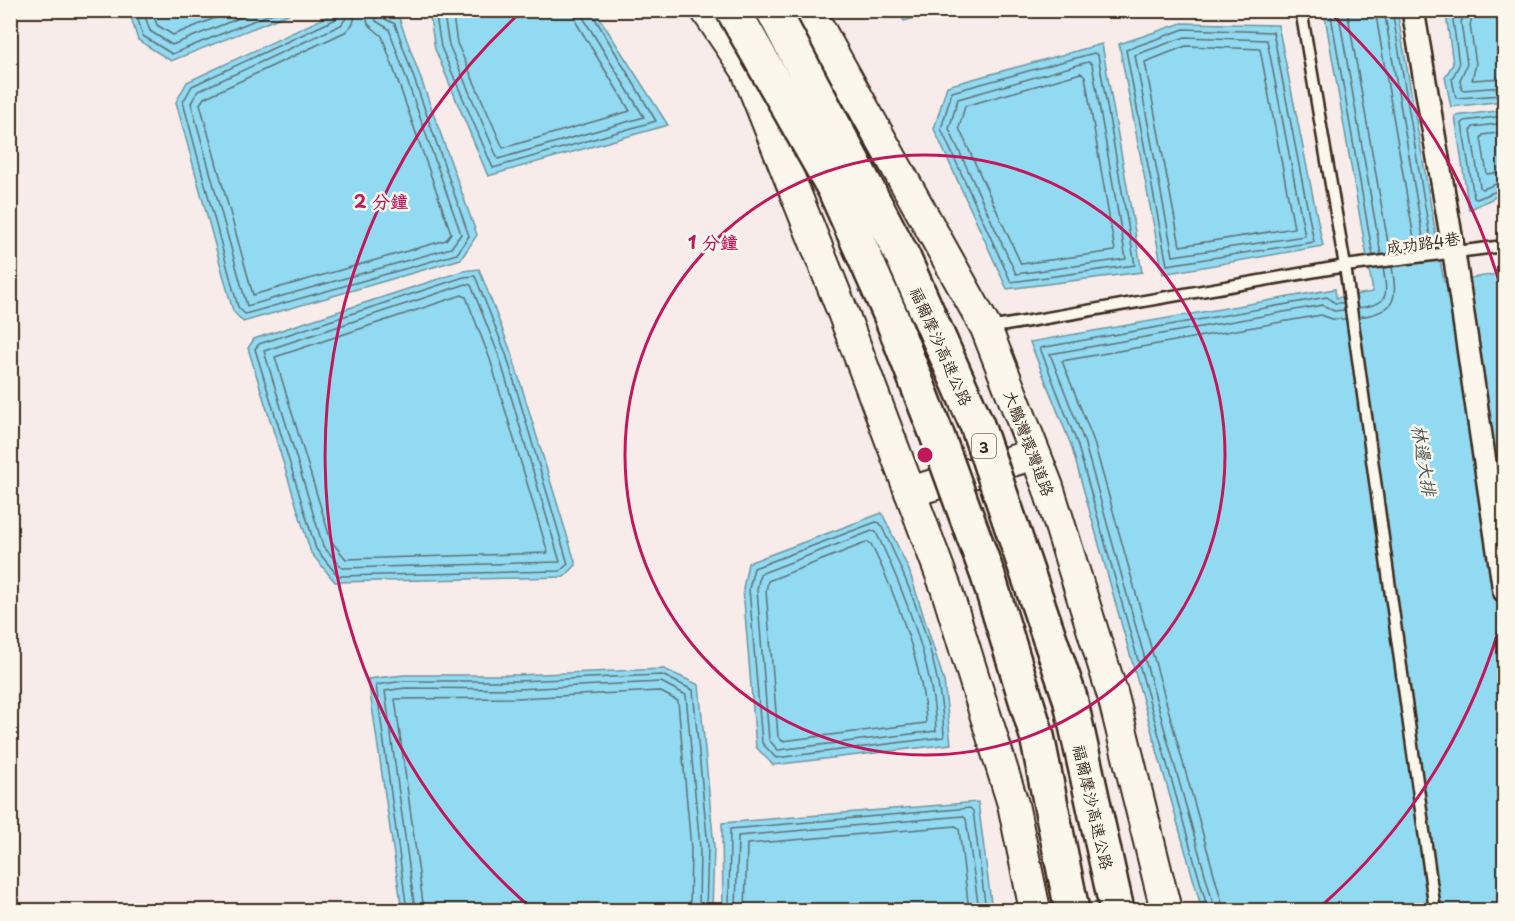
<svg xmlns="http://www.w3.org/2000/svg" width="1515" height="921" font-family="'Playpen Sans','LXGW WenKai TC',sans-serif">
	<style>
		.water { fill: #91daf2; stroke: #6f949d; stroke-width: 1.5 }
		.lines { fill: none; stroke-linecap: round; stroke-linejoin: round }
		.shore { stroke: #5d7073; stroke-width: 1.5 }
		.lane-casing { stroke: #3b2a1e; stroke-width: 15 }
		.street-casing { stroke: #3b2a1e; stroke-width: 26 }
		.secondary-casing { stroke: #3b2a1e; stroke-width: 34 }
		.lane { stroke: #fbf7ec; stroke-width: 10 }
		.street { stroke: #fbf7ec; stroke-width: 21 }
		.secondary { stroke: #fbf7ec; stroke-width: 30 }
		.highway-bridge-casing { stroke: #3b2a1e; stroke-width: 38; stroke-linecap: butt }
		.highway-bridge { stroke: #fbf7ec; stroke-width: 33 }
		.ring { fill: none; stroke: #c2185b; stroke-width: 3 }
		.labels { text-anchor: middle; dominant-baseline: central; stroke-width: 5; stroke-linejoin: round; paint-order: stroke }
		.shield { fill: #fbf7ec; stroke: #75685c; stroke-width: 1.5 }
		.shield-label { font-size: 15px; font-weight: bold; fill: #3b2a1e }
		.street-label { font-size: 16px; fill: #3b2a1e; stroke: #fbf7ec }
		.water-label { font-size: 18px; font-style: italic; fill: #505653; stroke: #fbf7ec }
		.centre { fill: #c2185b; stroke: #fbf7ec; stroke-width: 3 }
		.ring-label { font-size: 18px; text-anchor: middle; font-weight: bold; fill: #c2185b; stroke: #fbf7ec; stroke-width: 5; stroke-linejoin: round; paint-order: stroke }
	</style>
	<rect width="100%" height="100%" fill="#f7ecea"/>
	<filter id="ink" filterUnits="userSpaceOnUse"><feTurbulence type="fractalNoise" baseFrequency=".0167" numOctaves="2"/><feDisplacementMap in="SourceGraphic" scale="12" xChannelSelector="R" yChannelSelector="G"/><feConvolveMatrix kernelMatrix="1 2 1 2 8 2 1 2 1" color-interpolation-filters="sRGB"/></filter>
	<g filter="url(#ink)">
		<g class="water">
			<path d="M129 11V10L296 11 171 61 138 40Z"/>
			<path d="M339 11H381L399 18 477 235 461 259 243 322 233 311 176 102 187 82Z"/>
			<path d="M429 11H595L668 125 488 176 435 49Z"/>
			<path d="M898 11H943L904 21Z"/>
			<path d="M1324 11H1397L1444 282 1504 273V910H1202L1071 445 1030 342 1335 289 1336 298 1373 292Z"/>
			<path d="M1466 11H1504V101L1451 107 1445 77 1453 64 1446 14 1466 13Z"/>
			<path d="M1182 23 1278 25 1323 246 1163 274 1119 44Z"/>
			<path d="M1102 44 1142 272 1007 289 934 129 947 86Z"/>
			<path d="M1504 110V193L1469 210 1455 116Z"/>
			<path d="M479 269 511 352 576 565 564 577 335 582 311 553 248 348 254 339 463 271Z"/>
			<path d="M882 513 909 570 944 681 951 744 773 765 756 747 743 589 748 563Z"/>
			<path d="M664 669 699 685 714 847 712 910H402L368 679 404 675H517Z"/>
			<path d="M978 802 992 910H723L722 823Z"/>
		</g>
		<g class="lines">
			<g class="shore">
				<path d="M135 10 143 36 172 54 280 10"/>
				<path d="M143 10 150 31 172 45 259 10"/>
				<path d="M152 10 157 25 173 35 235 10"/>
				<path d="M340 10 336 19 192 86 183 102 238 307 245 314 457 254 469 236 395 24 383 18 381 10"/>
				<path d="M347 10 346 18 341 25 198 91 191 103 247 306 451 248 461 234 389 29 376 21 374 10"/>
				<path d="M356 10 353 24 345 32 204 98 200 104 253 295 446 240 451 233 382 36 368 24 365 10"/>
				<path d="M435 10 441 47 493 168 656 121 590 10"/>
				<path d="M443 10 449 45 498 159 644 117 584 19 583 10"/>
				<path d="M452 10 457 43 503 148 630 111 577 24 574 10"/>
				<path d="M1330 10 1373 256"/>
				<path d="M1338 10 1381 255"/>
				<path d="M1347 10 1390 254"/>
				<path d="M1375 10 1416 250"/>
				<path d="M1384 10 1425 249"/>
				<path d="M1392 10 1432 248"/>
				<path d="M1457 10 1453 20 1459 65 1452 79 1456 98 1504 95"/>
				<path d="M1465 10 1461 23 1467 64 1460 80 1462 90 1504 87"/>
				<path d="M1474 10 1470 25 1476 64 1472 80 1504 78"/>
				<path d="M1184 29 1273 32 1314 242 1167 265 1126 50Z"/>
				<path d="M1185 37 1267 40 1305 236 1173 256 1135 55Z"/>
				<path d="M1186 46 1260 49 1294 228 1180 246 1145 62Z"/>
				<path d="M1094 53 1098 55 1135 265 1011 282 941 129 952 92Z"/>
				<path d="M1088 62 1092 64 1126 259 1016 274 949 129 958 99Z"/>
				<path d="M1081 73 1085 76 1115 251 1021 264 959 128 965 106Z"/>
				<path d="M1504 116 1464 121 1462 124 1474 198 1477 199 1504 188"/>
				<path d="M1504 123 1473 127 1471 130 1480 187 1483 189 1504 181"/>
				<path d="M1504 132 1483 135 1481 138 1487 174 1504 172"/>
				<path d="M475 276 506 354 568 564 560 571 338 576 316 549 255 349 259 344 464 277Z"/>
				<path d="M466 284 471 285 499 356 560 562 342 568 323 546 264 351Z"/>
				<path d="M462 295 466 297 490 359 548 553 346 559 331 541 275 357Z"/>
				<path d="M1358 308C1389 304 1388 297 1383 268"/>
				<path d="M1359 317C1395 312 1398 301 1392 267"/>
				<path d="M876 522 880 523C912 589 942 664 944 737L776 758 762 743 749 589 754 568Z"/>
				<path d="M872 531 876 532C904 591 934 666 936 731L778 750 769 740 757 590 760 574Z"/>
				<path d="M868 542 871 544C895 593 924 668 926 723L782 741 778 736 766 591 768 581Z"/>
				<path d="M407 910 376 685 404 681H517L662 675 693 690 708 847 706 910"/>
				<path d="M415 910 385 691 405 688 517 689 661 682 686 695 700 847 699 910"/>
				<path d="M424 910 395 699 517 698 659 691 678 701 691 848 690 910"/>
				<path d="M729 910 730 829 970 808 973 811 986 910"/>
				<path d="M736 910 738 836 963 816 966 819 979 910"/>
				<path d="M745 910 747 844 956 826 959 829 969 910"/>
				<path d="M1208 910 1077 443 1040 348 1327 297 1335 303H1343"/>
				<path d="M1215 910 1084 441 1050 354 1323 305 1334 311 1344 310"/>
				<path d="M1224 910 1093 439 1062 361 1321 315 1332 319H1346"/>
			</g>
			<g class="lane-casing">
				<g id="lane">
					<path d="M1301 10 1345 266 1435 910"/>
					<path d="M989 328 1345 266 1504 246"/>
				</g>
			</g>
			<g class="street-casing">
				<path id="street" d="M1413 10 1454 253 1504 591"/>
			</g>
			<g class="secondary-casing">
				<g id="secondary">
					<path d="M706 10 746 69 842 310 946 588 1013 804 1035 910"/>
					<path d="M809 10 986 328 1048 487 1113 696 1166 910"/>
					<path d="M910 492 1035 454"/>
				</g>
			</g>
			<use href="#lane" class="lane"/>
			<use href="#street" class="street"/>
			<use href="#secondary" class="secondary"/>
			<g class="highway-bridge-casing">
				<g id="highway-bridge">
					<path d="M733 10 834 188 890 314 937 435 988 576 1037 736 1072 910"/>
					<path d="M773 10 903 257 977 425 1070 698 1117 910"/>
				</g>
			</g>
			<use href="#highway-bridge" class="highway-bridge"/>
		</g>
	</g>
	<g class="ring">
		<circle cx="925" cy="455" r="300"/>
		<path d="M1503 615A600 600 0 0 1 1319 908M531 908A600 600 0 0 1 520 13M1330 13A600 600 0 0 1 1503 295"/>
	</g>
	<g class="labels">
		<rect class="shield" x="972" y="434" width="24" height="24" rx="4.5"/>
		<g class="shield-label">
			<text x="984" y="446">3</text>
		</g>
		<g class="street-label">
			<text transform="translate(1423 242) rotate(-8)">成功路4巷</text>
			<text transform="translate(942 346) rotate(66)">福爾摩沙高速公路</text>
			<text transform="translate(1030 443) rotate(69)">大鵬灣環灣道路</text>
			<text transform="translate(1094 807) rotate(77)">福爾摩沙高速公路</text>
		</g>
		<g class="water-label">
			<text transform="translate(1425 460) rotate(81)">林邊大排</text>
		</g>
	</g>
	<circle cx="925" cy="455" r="9" class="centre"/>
	<g class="ring-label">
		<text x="381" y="208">2 分鐘</text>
		<text x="713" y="249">1 分鐘</text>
	</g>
	<rect width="1515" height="921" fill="none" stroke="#fbf7ec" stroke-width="36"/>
	<rect x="18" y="18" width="1479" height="885" fill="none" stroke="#3b2a1e" stroke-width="2" filter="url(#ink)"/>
</svg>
